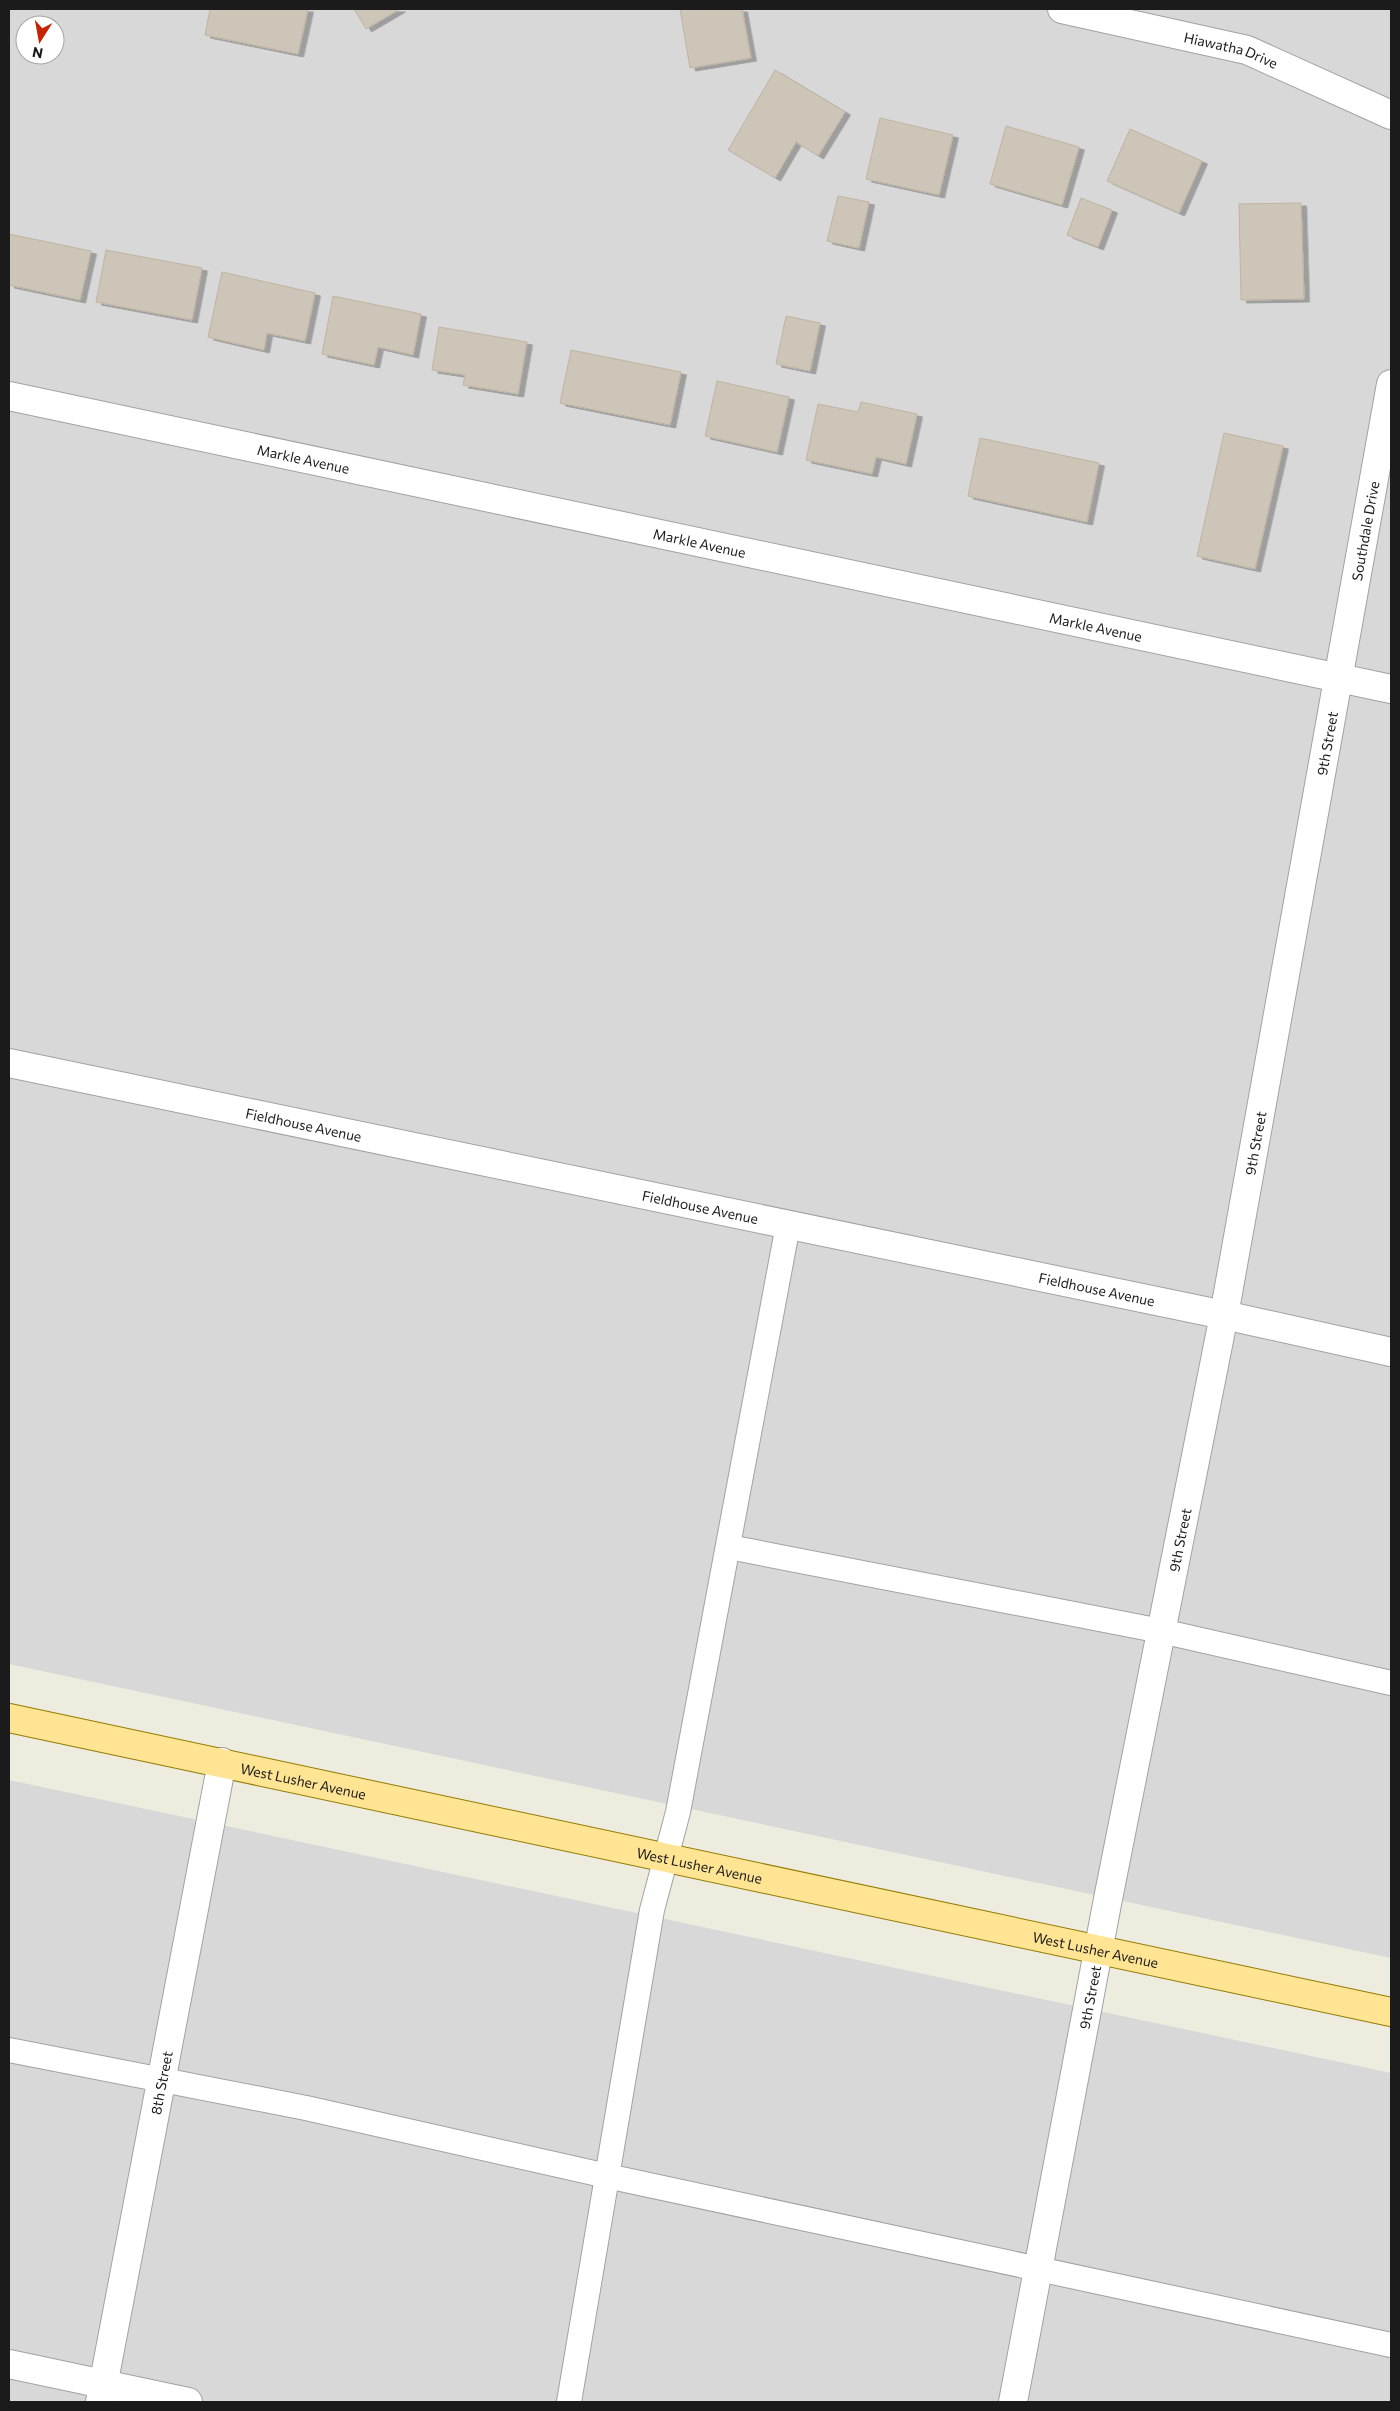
<svg xmlns="http://www.w3.org/2000/svg" width="1400" height="2411" font-family="Commissioner,sans-serif">
	<style>
		.residential { fill: #d9d8d8; fill-rule: evenodd }
		.building { fill: #cdc5b8; stroke: #c0b4a0; filter: url(#shadow) }
		.lines { fill: none; stroke-linecap: round; stroke-linejoin: round }
		.lane-casing { stroke: #a2a2a2; stroke-width: 26 }
		.street-casing { stroke: #a2a2a2; stroke-width: 30 }
		.primary-casing { stroke: #927c00; stroke-width: 30 }
		.lane { stroke: #fff; stroke-width: 24 }
		.street { stroke: #fff; stroke-width: 28 }
		.primary { stroke: #ffe493; stroke-width: 28 }
		.labels { text-anchor: middle; dominant-baseline: central; stroke-width: 4.5; stroke-linejoin: round; paint-order: stroke }
		.street-label { font-size: 14px; fill: #1b1b1b; stroke: #fff }
	</style>
	<defs>
		<filter id="shadow"><feDropShadow dx="5.5" dy="3" stdDeviation="0" flood-color="#0004"/></filter>
	</defs>
	<rect width="100%" height="100%" fill="#eeebdf"/>
	<g class="residential">
		<path d="M9 9H1391V1958L9 1664ZM25 25H55V55H25Z"/>
		<path d="M9 1780 1391 2073V2402H9Z"/>
	</g>
	<g class="building">
		<path d="M210 9H308L298 54 205 35Z"/>
		<path d="M354 9H400L366 29Z"/>
		<path d="M680 9H742L751 58 690 68Z"/>
		<path d="M775 70 845 112 818 156 796 142 775 178 728 150Z"/>
		<path d="M880 118 953 135 939 195 866 179Z"/>
		<path d="M1006 126 1079 147 1062 205 990 184Z"/>
		<path d="M1130 129 1202 161 1179 213 1107 181Z"/>
		<path d="M838 196 869 202 859 248 827 241Z"/>
		<path d="M1081 198 1112 210 1098 247 1067 235Z"/>
		<path d="M1301 203 1304 299 1241 300 1239 204Z"/>
		<path d="M9 234 91 251 80 300 9 285Z"/>
		<path d="M106 250 202 268 192 320 96 302Z"/>
		<path d="M222 272 315 293 305 341 267 333 264 350 208 337Z"/>
		<path d="M333 296 421 314 413 355 378 347 374 365 322 354Z"/>
		<path d="M786 316 820 323 810 371 776 364Z"/>
		<path d="M439 327 527 342 518 394 463 385 465 375 432 370Z"/>
		<path d="M571 350 681 372 670 425 560 403Z"/>
		<path d="M717 381 789 397 777 452 705 436Z"/>
		<path d="M861 402 917 414 906 464 876 457 872 474 806 460 818 404 858 412Z"/>
		<path d="M1224 433 1283 446 1255 569 1197 556Z"/>
		<path d="M980 438 1099 463 1087 522 968 496Z"/>
	</g>
	<g class="lines">
		<g class="lane-casing">
			<g id="lane">
				<path d="M729 1547 1161 1631 1391 1683"/>
				<path d="M9 2050 306 2108 607 2176 1391 2345"/>
				<path d="M569 2402 652 1910 678 1812 788 1225"/>
			</g>
		</g>
		<g class="street-casing">
			<g id="street">
				<path id="s1" d="M1062 9 1247 50 1391 115"/>
				<path id="s2" d="M9 396 1391 689"/>
				<path id="s3" d="M9 1063 1224 1315 1391 1352"/>
				<path d="M9 2364 188 2402"/>
				<path id="s4" d="M100 2402 222 1762"/>
				<path id="s5" d="M1013 2402 1107 1904 1224 1315 1391 384"/>
			</g>
		</g>
		<g class="primary-casing">
			<g id="primary">
				<path id="s6" d="M9 1718 1391 2012"/>
			</g>
		</g>
		<use href="#lane" class="lane"/>
		<use href="#street" class="street"/>
		<use href="#primary" class="primary"/>
	</g>
	<g class="labels">
		<g class="street-label">
			<text stroke="none"><textPath href="#s1" startOffset="174">Hiawatha Drive</textPath></text>
			<text stroke="none"><textPath href="#s2" startOffset="301">Markle Avenue</textPath></text>
			<text stroke="none"><textPath href="#s5" startOffset="1904">Southdale Drive</textPath></text>
			<text stroke="none"><textPath href="#s2" startOffset="706">Markle Avenue</textPath></text>
			<text stroke="none"><textPath href="#s2" startOffset="1111">Markle Avenue</textPath></text>
			<text stroke="none"><textPath href="#s5" startOffset="1688">9th Street</textPath></text>
			<text stroke="none"><textPath href="#s3" startOffset="301">Fieldhouse Avenue</textPath></text>
			<text stroke="none"><textPath href="#s5" startOffset="1282">9th Street</textPath></text>
			<text stroke="none"><textPath href="#s3" startOffset="706">Fieldhouse Avenue</textPath></text>
			<text stroke="none"><textPath href="#s3" startOffset="1111">Fieldhouse Avenue</textPath></text>
			<text stroke="none"><textPath href="#s5" startOffset="878">9th Street</textPath></text>
			<text stroke="none"><textPath href="#s6" startOffset="301">West Lusher Avenue</textPath></text>
			<text stroke="none"><textPath href="#s6" startOffset="706">West Lusher Avenue</textPath></text>
			<text stroke="none"><textPath href="#s6" startOffset="1111">West Lusher Avenue</textPath></text>
			<text stroke="none"><textPath href="#s5" startOffset="412">9th Street</textPath></text>
			<text stroke="none"><textPath href="#s4" startOffset="325">8th Street</textPath></text>
		</g>
	</g>
	<rect width="1400" height="2411" fill="none" stroke="#1b1b1b" stroke-width="20"/>
	<g transform="translate(40 40) rotate(191)"><circle r="24" fill="#ffffff" stroke="#a4a4a4"/>
	<path d="M0-4L9 19L0 12L-9 19Z" fill="#c62400"/>
	<text y="-8" font-size="14" font-weight="bold" text-anchor="middle" fill="#1b1b1b">N</text>
	</g>
</svg>
